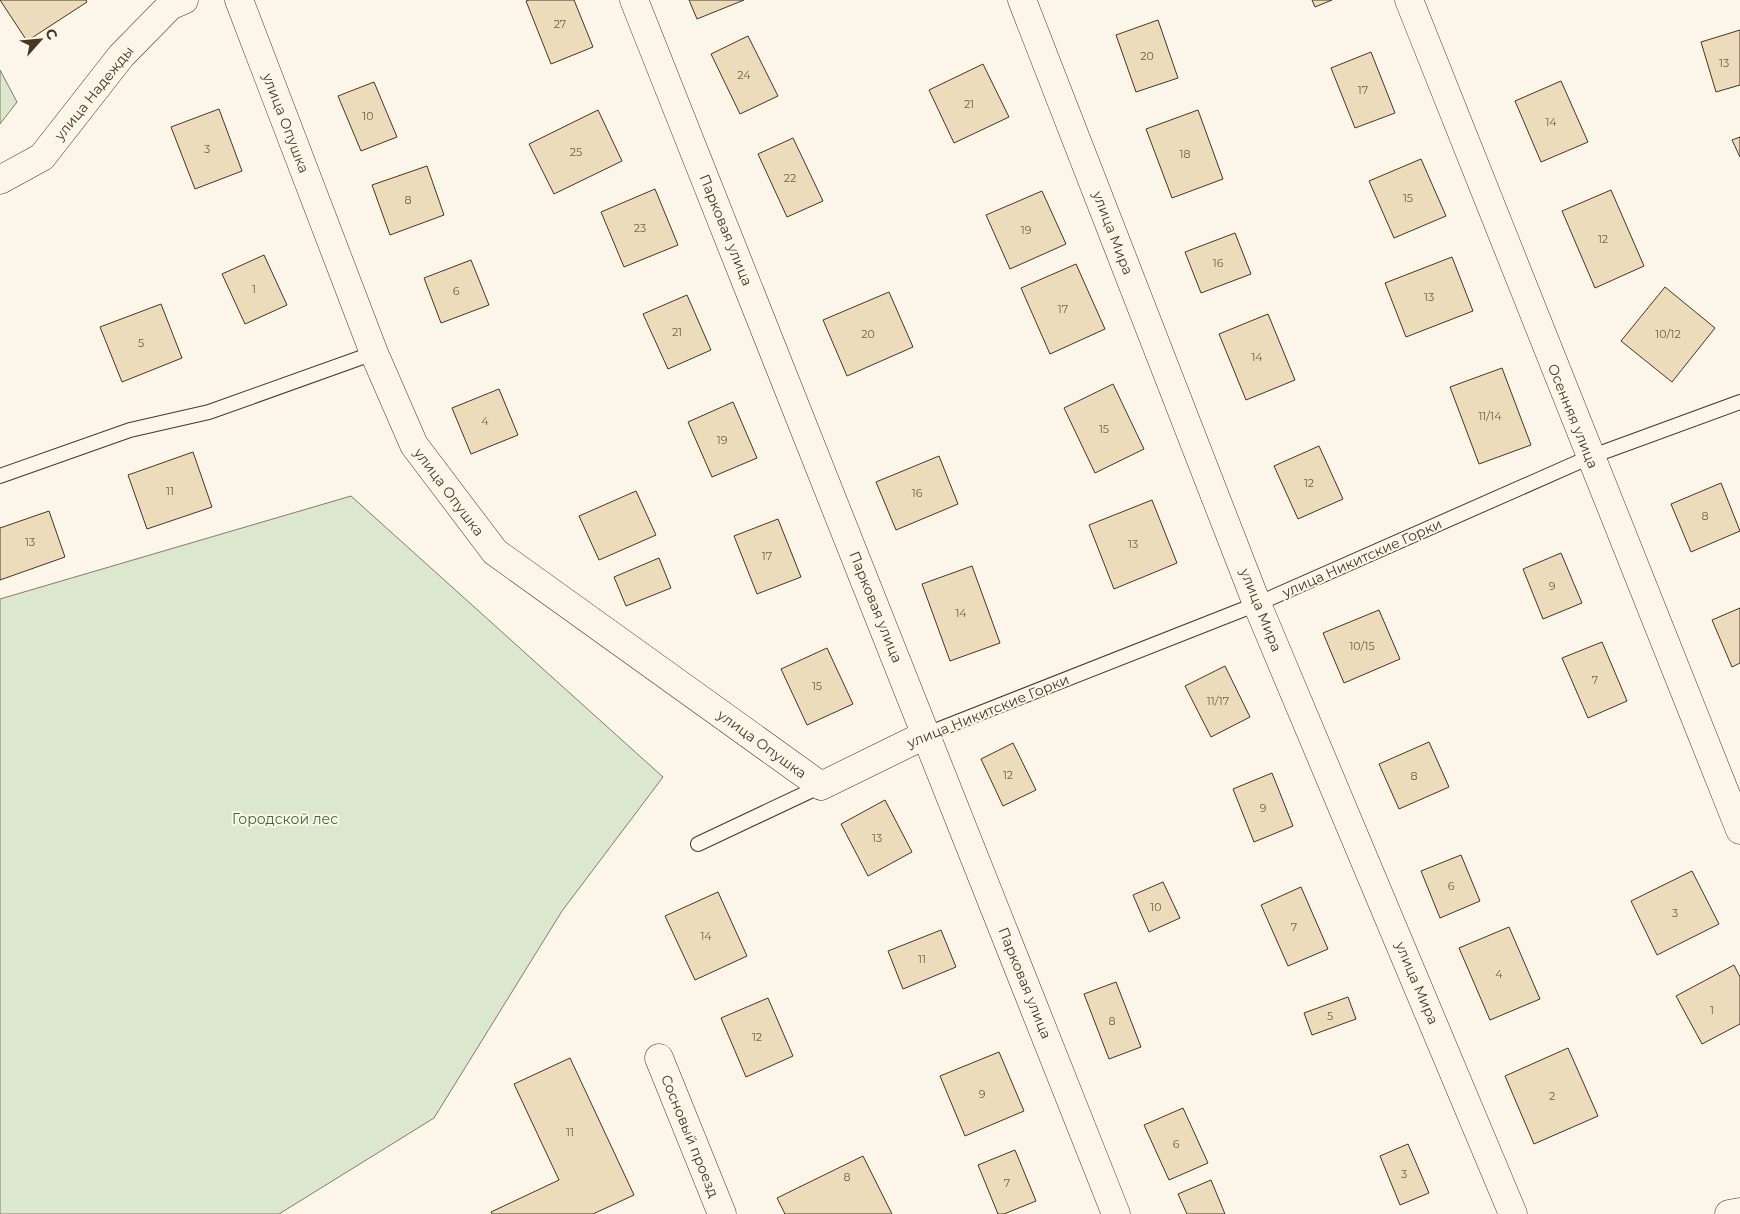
<svg xmlns="http://www.w3.org/2000/svg" width="1740" height="1214" font-family="Montserrat,sans-serif">
	<style>
		.green { fill: #dce7d0; stroke: #887966 }
		.building { fill: #ecdcbc; stroke: #4a3520 }
		.lines { fill: none; stroke-linecap: round; stroke-linejoin: round }
		.lane-casing { stroke: #4a3520; stroke-width: 16 }
		.street-casing { stroke: #4a3520; stroke-width: 29 }
		.lane { stroke: #fbf6e9; stroke-width: 14 }
		.street { stroke: #fbf6e9; stroke-width: 28 }
		.labels { text-anchor: middle; dominant-baseline: central; stroke-width: 4; stroke-linejoin: round; paint-order: stroke }
		.number-label { font-size: 11px; fill: #725f47 }
		.street-label { font-size: 14px; fill: #4a3520; stroke: #fbf6e9 }
		.park-label { font-size: 14px; fill: #436837; stroke: #fbf6e9 }
	</style>
	<rect width="100%" height="100%" fill="#fbf6e9"/>
	<g class="green">
		<path d="M0 70 17 102 0 124Z"/>
		<path d="M351 496 663 777 562 911 434 1118 279 1214H0V599Z"/>
	</g>
	<g class="building">
		<path d="M0 0H86L87 2 27 41Z"/>
		<path d="M529 0H574L593 47 551 64 526 1Z"/>
		<path d="M689 0H744L697 19Z"/>
		<path d="M1312 0H1332L1315 7Z"/>
		<path d="M1158 20 1178 78 1136 92 1116 35Z"/>
		<path d="M1740 30V85L1716 92 1701 42Z"/>
		<path d="M748 36 778 96 740 114 711 54Z"/>
		<path d="M1371 52 1395 113 1355 128 1331 68Z"/>
		<path d="M983 64 1009 117 954 143 929 90Z"/>
		<path d="M1561 81 1588 142 1541 162 1515 101Z"/>
		<path d="M374 82 397 137 361 151 338 96Z"/>
		<path d="M219 109 242 171 195 189 171 127Z"/>
		<path d="M598 110 622 161 554 194 529 144Z"/>
		<path d="M1198 110 1223 179 1172 198 1146 129Z"/>
		<path d="M1740 137V157L1732 140Z"/>
		<path d="M793 138 823 201 787 217 758 154Z"/>
		<path d="M1421 159 1446 216 1394 238 1369 181Z"/>
		<path d="M427 166 444 215 390 235 372 185Z"/>
		<path d="M655 189 678 245 624 267 601 212Z"/>
		<path d="M1611 190 1644 266 1595 288 1562 211Z"/>
		<path d="M1042 191 1066 244 1010 269 986 215Z"/>
		<path d="M1235 233 1251 274 1201 293 1185 252Z"/>
		<path d="M264 255 287 305 245 324 222 274Z"/>
		<path d="M1452 257 1473 311 1406 337 1385 283Z"/>
		<path d="M471 260 489 305 441 323 424 278Z"/>
		<path d="M1076 264 1105 329 1050 354 1021 288Z"/>
		<path d="M1665 287 1715 328 1672 382 1621 341Z"/>
		<path d="M889 292 913 347 847 376 823 320Z"/>
		<path d="M687 295 711 350 668 369 643 314Z"/>
		<path d="M161 304 182 358 122 382 100 327Z"/>
		<path d="M1268 314 1295 380 1246 400 1219 334Z"/>
		<path d="M1502 368 1531 445 1479 464 1450 387Z"/>
		<path d="M1113 384 1144 449 1095 473 1064 408Z"/>
		<path d="M499 389 518 435 471 454 452 408Z"/>
		<path d="M733 402 757 458 712 477 688 422Z"/>
		<path d="M1319 446 1343 499 1298 519 1274 466Z"/>
		<path d="M193 452 212 507 147 529 128 475Z"/>
		<path d="M939 456 958 504 896 530 876 482Z"/>
		<path d="M1721 483 1740 531 1691 552 1671 504Z"/>
		<path d="M636 491 656 535 599 560 579 516Z"/>
		<path d="M1152 500 1177 563 1114 589 1089 525Z"/>
		<path d="M49 511 65 557 0 580V528Z"/>
		<path d="M778 519 801 577 757 594 734 536Z"/>
		<path d="M1561 553 1582 603 1543 619 1523 569Z"/>
		<path d="M659 558 671 588 626 606 614 577Z"/>
		<path d="M972 566 1000 643 950 661 922 584Z"/>
		<path d="M1740 608V663L1732 667 1712 620Z"/>
		<path d="M1379 610 1400 659 1344 683 1323 633Z"/>
		<path d="M1602 642 1627 701 1588 718 1562 658Z"/>
		<path d="M827 648 853 704 807 725 781 669Z"/>
		<path d="M1225 666 1250 717 1211 737 1185 686Z"/>
		<path d="M1429 742 1449 787 1399 809 1379 764Z"/>
		<path d="M1013 743 1036 790 1003 806 981 759Z"/>
		<path d="M1272 773 1293 826 1254 842 1233 789Z"/>
		<path d="M885 800 912 852 868 876 841 824Z"/>
		<path d="M1461 855 1480 901 1440 918 1421 871Z"/>
		<path d="M1692 871 1719 924 1657 955 1631 901Z"/>
		<path d="M1163 882 1180 918 1149 932 1133 895Z"/>
		<path d="M1301 887 1328 949 1288 966 1261 905Z"/>
		<path d="M718 892 747 956 695 980 665 916Z"/>
		<path d="M1509 927 1540 999 1490 1020 1459 948Z"/>
		<path d="M941 930 956 967 903 989 888 951Z"/>
		<path d="M1734 965 1740 977V1024L1702 1044 1676 996Z"/>
		<path d="M1116 982 1141 1047 1109 1059 1084 994Z"/>
		<path d="M1348 997 1356 1019 1312 1035 1304 1013Z"/>
		<path d="M768 998 793 1056 746 1077 721 1018Z"/>
		<path d="M1568 1048 1598 1116 1534 1144 1505 1076Z"/>
		<path d="M999 1052 1024 1111 965 1136 940 1076Z"/>
		<path d="M570 1058 634 1195 593 1214H492L491 1212 559 1180 514 1084Z"/>
		<path d="M1183 1108 1208 1163 1169 1180 1144 1125Z"/>
		<path d="M1408 1144 1429 1193 1400 1205 1380 1156Z"/>
		<path d="M1015 1150 1036 1201 1004 1214H998L978 1165Z"/>
		<path d="M863 1156 892 1214H785L777 1198Z"/>
		<path d="M1211 1180 1225 1214H1187L1178 1194Z"/>
	</g>
	<g class="lines">
		<g class="lane-casing">
			<g id="lane">
				<path d="M0 476 130 430 209 412 374 353"/>
				<path d="M927 734 1257 604 1590 457 1740 402"/>
				<path d="M698 844 821 786"/>
			</g>
		</g>
		<g class="street-casing">
			<g id="street">
				<path d="M239 0 374 353 414 445 495 552 821 786 927 734"/>
				<path d="M634 0 1116 1214"/>
				<path d="M1022 0 1257 604 1513 1214"/>
				<path d="M1409 0 1740 830"/>
				<path d="M0 180 42 157 121 56 170 6 184 0"/>
				<path d="M659 1058 722 1214"/>
				<path d="M1729 1214 1740 1212"/>
			</g>
		</g>
		<use href="#lane" class="lane"/>
		<use href="#street" class="street"/>
	</g>
	<g class="labels">
		<g class="number-label">
			<text x="560" y="24">27</text>
			<text x="1147" y="56">20</text>
			<text x="1724" y="63">13</text>
			<text x="744" y="75">24</text>
			<text x="1363" y="90">17</text>
			<text x="969" y="104">21</text>
			<text x="368" y="116">10</text>
			<text x="1551" y="122">14</text>
			<text x="207" y="149">3</text>
			<text x="576" y="152">25</text>
			<text x="1185" y="154">18</text>
			<text x="790" y="178">22</text>
			<text x="1408" y="198">15</text>
			<text x="408" y="200">8</text>
			<text x="640" y="228">23</text>
			<text x="1026" y="230">19</text>
			<text x="1603" y="239">12</text>
			<text x="1218" y="263">16</text>
			<text x="254" y="289">1</text>
			<text x="456" y="291">6</text>
			<text x="1429" y="297">13</text>
			<text x="1063" y="309">17</text>
			<text x="677" y="332">21</text>
			<text x="868" y="334">20</text>
			<text x="1668" y="334">10/12</text>
			<text x="141" y="343">5</text>
			<text x="1257" y="357">14</text>
			<text x="1490" y="416">11/14</text>
			<text x="485" y="421">4</text>
			<text x="1104" y="429">15</text>
			<text x="722" y="440">19</text>
			<text x="1309" y="483">12</text>
			<text x="170" y="491">11</text>
			<text x="917" y="493">16</text>
			<text x="1705" y="516">8</text>
			<text x="30" y="542">13</text>
			<text x="1133" y="544">13</text>
			<text x="767" y="556">17</text>
			<text x="1552" y="586">9</text>
			<text x="961" y="613">14</text>
			<text x="1362" y="646">10/15</text>
			<text x="1595" y="680">7</text>
			<text x="817" y="686">15</text>
			<text x="1218" y="701">11/17</text>
			<text x="1008" y="775">12</text>
			<text x="1414" y="776">8</text>
			<text x="1263" y="808">9</text>
			<text x="877" y="838">13</text>
			<text x="1451" y="886">6</text>
			<text x="1156" y="907">10</text>
			<text x="1675" y="913">3</text>
			<text x="1294" y="927">7</text>
			<text x="706" y="936">14</text>
			<text x="922" y="959">11</text>
			<text x="1499" y="974">4</text>
			<text x="1712" y="1010">1</text>
			<text x="1330" y="1016">5</text>
			<text x="1112" y="1021">8</text>
			<text x="757" y="1037">12</text>
			<text x="982" y="1094">9</text>
			<text x="1552" y="1096">2</text>
			<text x="570" y="1132">11</text>
			<text x="1176" y="1144">6</text>
			<text x="1404" y="1174">3</text>
			<text x="847" y="1177">8</text>
			<text x="1007" y="1183">7</text>
		</g>
		<g class="street-label">
			<text transform="translate(94 93) rotate(-51)">улица Надежды</text>
			<text transform="translate(286 123) rotate(69)">улица Опушка</text>
			<text transform="translate(726 230) rotate(68)">Парковая улица</text>
			<text transform="translate(1113 233) rotate(69)">улица Мира</text>
			<text transform="translate(1573 416) rotate(68)">Осенняя улица</text>
			<text transform="translate(449 492) rotate(53)">улица Опушка</text>
			<text transform="translate(1362 558) rotate(-24)">улица Никитские Горки</text>
			<text transform="translate(876 607) rotate(68)">Парковая улица</text>
			<text transform="translate(1261 610) rotate(68)">улица Мира</text>
			<text transform="translate(988 711) rotate(-22)">улица Никитские Горки</text>
			<text transform="translate(762 744) rotate(36)">улица Опушка</text>
			<text transform="translate(1025 983) rotate(68)">Парковая улица</text>
			<text transform="translate(1417 983) rotate(67)">улица Мира</text>
			<text transform="translate(690 1136) rotate(68)">Сосновый проезд</text>
		</g>
		<g class="park-label">
			<text x="285" y="819">Городской лес</text>
		</g>
	</g>
	<g transform="translate(40 40) rotate(63)" stroke="#fbf6e9" stroke-width="4" paint-order="stroke">
	<path d="M0-4L9 19L0 12L-9 19Z" fill="#4a3520"/>
	<text y="-8" font-size="14" font-weight="bold" text-anchor="middle" fill="#4a3520">С</text>
	</g>
</svg>
